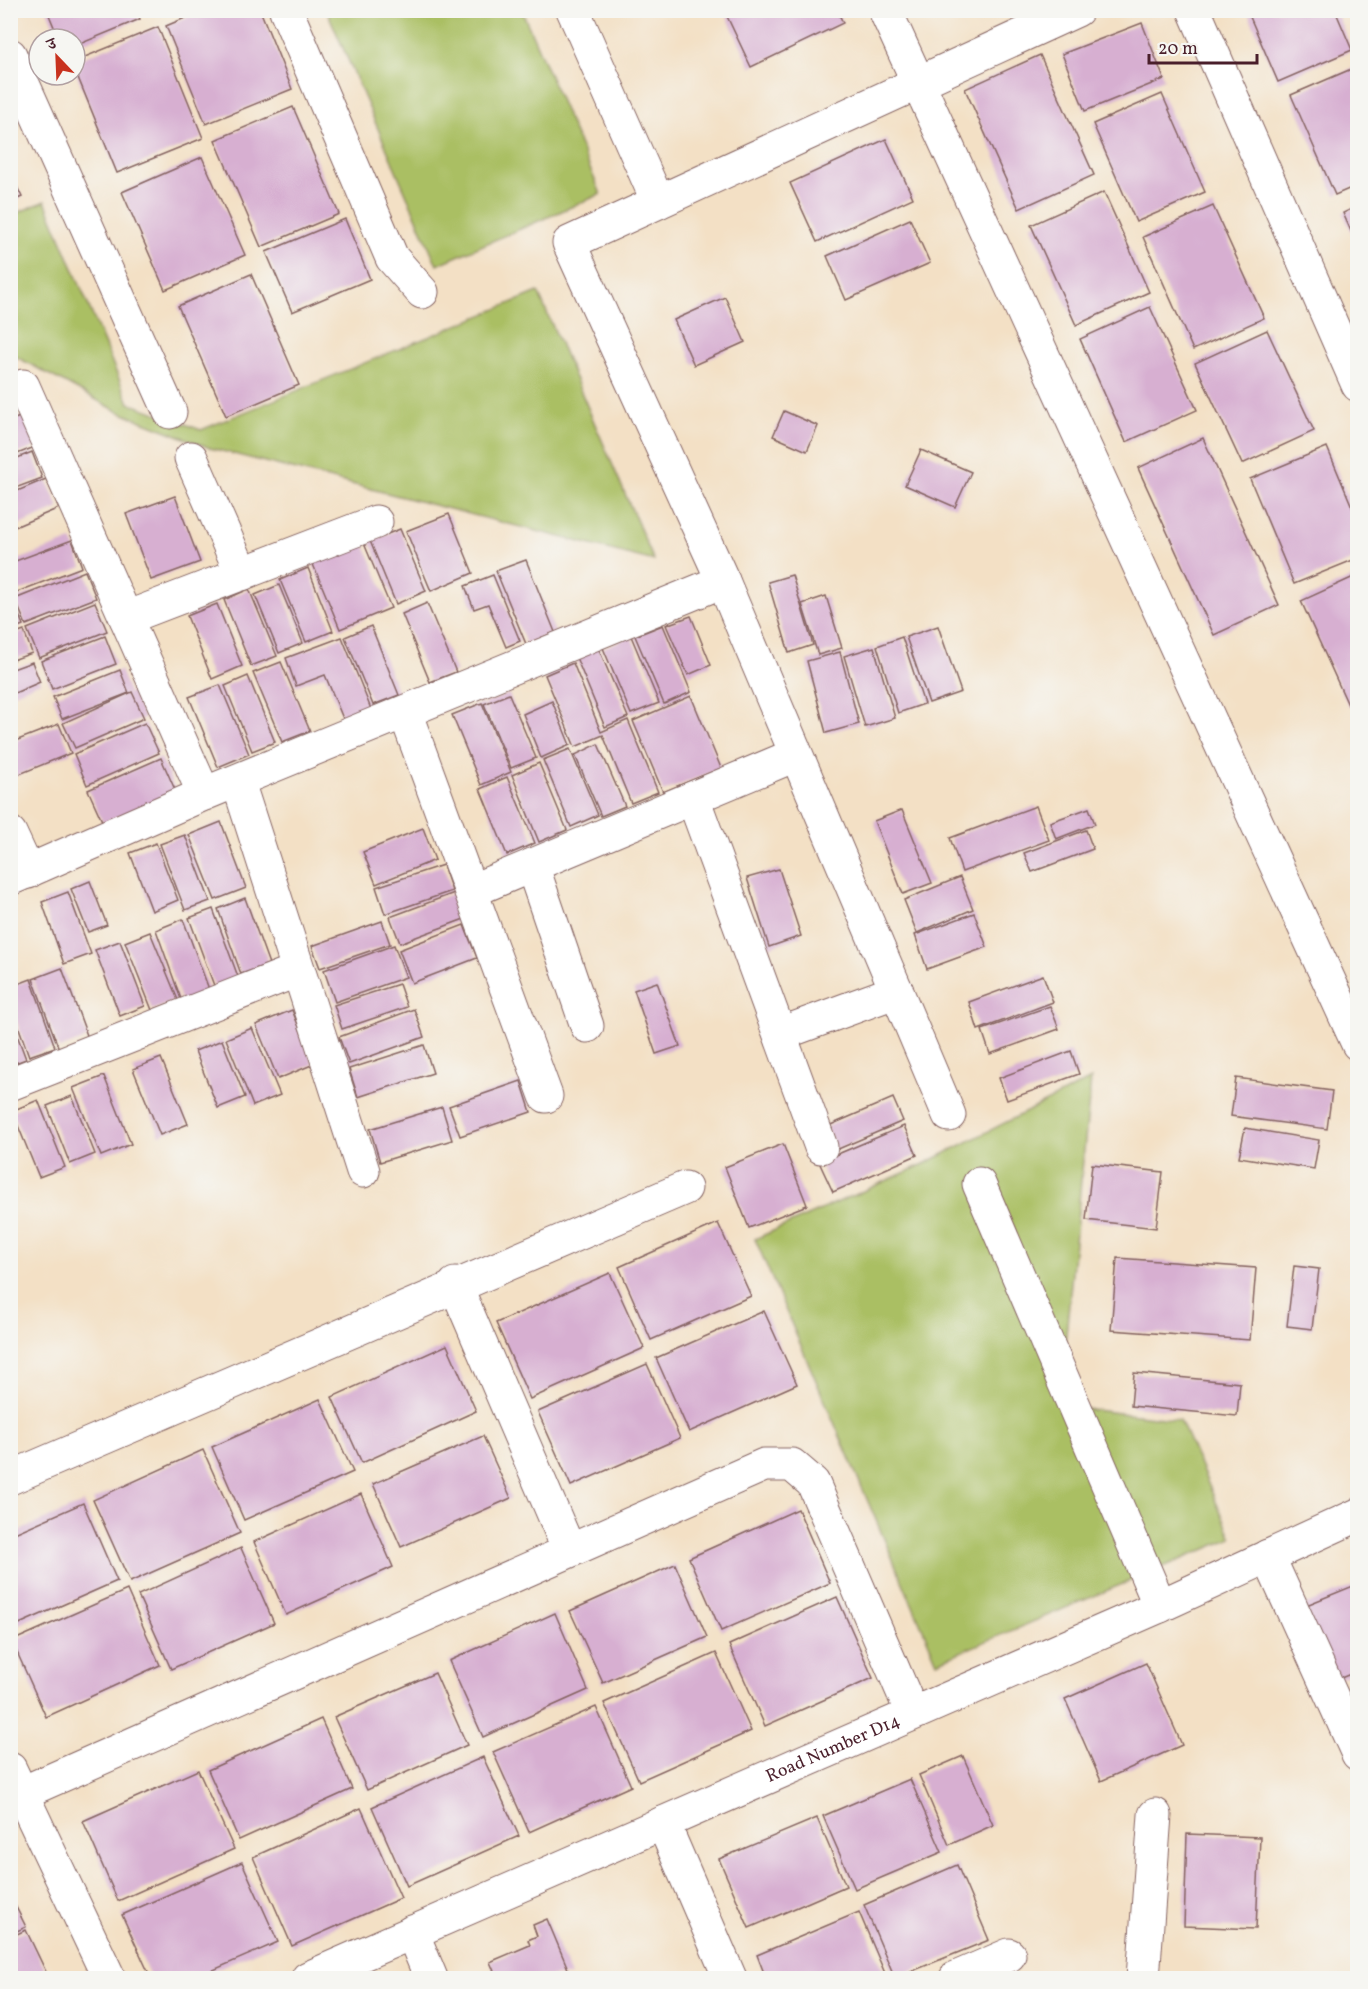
<svg xmlns="http://www.w3.org/2000/svg" width="1368" height="1989" font-family="Vollkorn,'Noto Serif Devanagari',serif">
	<style>
		.green { fill: #aabf63; stroke: #7a6f47; stroke-width: 1.5 }
		.building { fill: #d7afd1 }
		.lines { fill: none; stroke-linecap: round; stroke-linejoin: round }
		.minor-casing { stroke: #856361; stroke-width: 35 }
		.minor { stroke: #fff; stroke-width: 33 }
		.labels { text-anchor: middle; dominant-baseline: central; stroke-width: 4.5; stroke-linejoin: round; paint-order: stroke }
		.street-label { font-size: 18px; fill: #4a1f2b; stroke: #f6f6f2 }
	</style>
	<rect width="100%" height="100%" fill="#f6f6f2"/>
	<filter id="ink" filterUnits="userSpaceOnUse"><feTurbulence type="fractalNoise" baseFrequency=".0167" numOctaves="2"/><feDisplacementMap in="SourceGraphic" scale="12" xChannelSelector="R" yChannelSelector="G"/><feConvolveMatrix kernelMatrix="1 2 1 2 8 2 1 2 1" color-interpolation-filters="sRGB"/></filter>
	<filter id="wash" filterUnits="userSpaceOnUse"><feTurbulence type="fractalNoise" baseFrequency=".008" numOctaves="4" result="noise"/><feDisplacementMap in="SourceGraphic" scale="24" xChannelSelector="R" yChannelSelector="G"/><feGaussianBlur stdDeviation="1.35" result="paint"/><feColorMatrix in="noise" values="0 0 0 0 0 0 0 0 0 0 0 0 0 0 0 0 0 1.4 0 .05"/><feComposite in="paint" operator="in"/></filter>
	<g filter="url(#wash)">
		<rect width="100%" height="100%" fill="#f3e0c5"/>
		<g class="green">
			<path d="M327 11H522L601 194 437 265Z"/>
			<path d="M45 201 129 403 201 430 538 292 654 561 210 448 119 412 11 354 10 216Z"/>
			<path d="M1091 1079 1059 1406 1180 1420 1232 1538 937 1662 755 1239 924 1164Z"/>
		</g>
		<g id="blocks">
			<g class="building">
				<path d="M47 10H136L140 19 75 46V39H59Z"/>
				<path d="M204 10H260L292 89 206 124 166 26Z"/>
				<path d="M724 10H837L843 23 751 67Z"/>
				<path d="M1247 10H1335L1352 50 1278 82Z"/>
				<path d="M1142 23 1164 79 1085 111 1062 54Z"/>
				<path d="M158 27 203 138 117 173 75 70V61Z"/>
				<path d="M1040 55 1094 175 1019 209 965 89Z"/>
				<path d="M1356 67 1358 185 1335 195 1291 95Z"/>
				<path d="M1162 94 1205 192 1136 222 1093 124Z"/>
				<path d="M293 107 339 214 261 247 215 140Z"/>
				<path d="M886 139 913 198 817 242 790 183Z"/>
				<path d="M202 157 245 255 165 290 122 192Z"/>
				<path d="M10 172 22 197 10 202Z"/>
				<path d="M1104 192 1149 292 1076 325 1031 225Z"/>
				<path d="M1213 206 1264 318 1193 350 1143 237Z"/>
				<path d="M1358 206V247L1343 213Z"/>
				<path d="M345 219 370 279 292 312 266 252Z"/>
				<path d="M910 219 930 263 846 300 827 256Z"/>
				<path d="M251 274 299 385 226 416 178 306Z"/>
				<path d="M725 297 745 342 694 365 674 320Z"/>
				<path d="M1150 307 1197 410 1126 442 1080 339Z"/>
				<path d="M1267 330 1314 431 1242 464 1195 363Z"/>
				<path d="M784 411 818 426 807 451 773 436Z"/>
				<path d="M24 415 37 446 10 457V421Z"/>
				<path d="M1203 438 1279 605 1214 635 1138 468Z"/>
				<path d="M1327 447 1358 521V558L1294 584 1250 479Z"/>
				<path d="M921 450 971 472 955 507 905 485Z"/>
				<path d="M32 452 42 478 10 490V461Z"/>
				<path d="M46 479 59 508 10 529V494Z"/>
				<path d="M175 496 200 562 151 580 126 514Z"/>
				<path d="M449 514 473 573 431 591 406 531Z"/>
				<path d="M400 529 426 591 396 604 370 541Z"/>
				<path d="M72 540 82 567 17 592 10 575V563Z"/>
				<path d="M363 541 391 608 340 629 312 562Z"/>
				<path d="M526 560 555 632 526 644 496 571Z"/>
				<path d="M308 568 333 631 306 642 280 580Z"/>
				<path d="M85 571 96 598 26 625 15 599Z"/>
				<path d="M493 575 520 641 506 647 488 604 474 609 465 586Z"/>
				<path d="M792 575 813 645 789 653 768 582Z"/>
				<path d="M1358 575V703L1349 707 1301 601Z"/>
				<path d="M279 585 303 643 279 653 255 595Z"/>
				<path d="M249 589 277 656 251 666 224 600Z"/>
				<path d="M826 596 842 648 818 655 802 604Z"/>
				<path d="M13 601 23 625 10 630V602Z"/>
				<path d="M95 602 107 631 39 658 27 629Z"/>
				<path d="M427 603 456 672 430 682 402 614Z"/>
				<path d="M217 604 242 666 212 679 187 616Z"/>
				<path d="M691 616 711 665 688 675 666 625Z"/>
				<path d="M663 625 691 692 664 704 635 636Z"/>
				<path d="M371 626 399 695 373 705 345 637Z"/>
				<path d="M938 626 961 692 929 703 906 637Z"/>
				<path d="M24 631 32 653 10 661V636Z"/>
				<path d="M105 636 116 664 52 689 41 661Z"/>
				<path d="M631 636 659 703 631 714 603 648Z"/>
				<path d="M342 637 371 709 344 721 325 675 296 686 286 658Z"/>
				<path d="M902 637 924 704 898 713 877 646Z"/>
				<path d="M597 645 628 717 605 727 575 655Z"/>
				<path d="M874 647 895 718 865 727 844 656Z"/>
				<path d="M840 652 859 724 826 733 807 661Z"/>
				<path d="M32 662 40 682 10 695V670Z"/>
				<path d="M281 662 310 731 282 742 253 673Z"/>
				<path d="M573 663 601 732 628 720 658 792 631 803 603 735 575 747 545 675Z"/>
				<path d="M120 670 129 693 62 719 53 697Z"/>
				<path d="M248 676 275 742 252 751 225 686Z"/>
				<path d="M220 685 249 754 218 767 189 697Z"/>
				<path d="M132 692 144 718 75 748 63 723Z"/>
				<path d="M509 694 536 758 511 768 484 704Z"/>
				<path d="M691 696 721 768 663 792 633 721Z"/>
				<path d="M552 701 570 745 541 758 523 714Z"/>
				<path d="M482 703 511 772 481 785 452 715Z"/>
				<path d="M145 723 159 753 87 785 74 754Z"/>
				<path d="M59 724 71 753 10 778V743Z"/>
				<path d="M598 744 625 806 601 816 575 755Z"/>
				<path d="M570 749 598 815 571 827 543 760Z"/>
				<path d="M161 758 176 792 103 823 88 790Z"/>
				<path d="M539 763 567 830 539 842 512 775Z"/>
				<path d="M507 777 535 843 507 855 480 789Z"/>
				<path d="M1036 806 1049 840 962 872 950 838Z"/>
				<path d="M1089 808 1095 824 1056 839 1050 822Z"/>
				<path d="M902 810 932 883 903 894 874 821Z"/>
				<path d="M221 822 246 888 215 900 189 835Z"/>
				<path d="M423 828 435 860 376 884 363 852Z"/>
				<path d="M1086 830 1093 849 1032 872 1024 853Z"/>
				<path d="M185 835 210 901 185 910 160 844Z"/>
				<path d="M156 843 178 900 152 911 130 853Z"/>
				<path d="M443 865 452 891 385 914 376 887Z"/>
				<path d="M779 869 801 936 769 947 747 878Z"/>
				<path d="M960 877 973 909 917 933 904 900Z"/>
				<path d="M90 881 107 925 88 932 71 889Z"/>
				<path d="M68 892 91 954 64 964 42 902Z"/>
				<path d="M457 892 467 918 400 943 390 917Z"/>
				<path d="M245 898 269 964 241 974 218 909Z"/>
				<path d="M213 909 240 982 216 991 189 918Z"/>
				<path d="M974 913 987 947 927 969 915 935Z"/>
				<path d="M183 919 210 992 182 1002 156 930Z"/>
				<path d="M382 921 390 944 320 968 312 946Z"/>
				<path d="M464 925 477 958 412 983 399 950Z"/>
				<path d="M150 932 178 1000 152 1010 125 942Z"/>
				<path d="M120 941 145 1006 120 1016 95 950Z"/>
				<path d="M394 945 406 977 335 1002 324 970Z"/>
				<path d="M62 968 88 1038 59 1049 33 979Z"/>
				<path d="M1043 975 1053 1002 978 1030 969 1002Z"/>
				<path d="M31 979 55 1047 29 1056 10 1003V987Z"/>
				<path d="M657 982 680 1046 656 1054 634 990Z"/>
				<path d="M399 984 407 1007 342 1029 334 1005Z"/>
				<path d="M1050 1006 1059 1029 990 1054 982 1030Z"/>
				<path d="M414 1009 424 1037 349 1064 339 1037Z"/>
				<path d="M292 1010 314 1064 278 1079 256 1025Z"/>
				<path d="M10 1016 26 1059 10 1065Z"/>
				<path d="M252 1028 280 1095 253 1106 226 1039Z"/>
				<path d="M222 1040 245 1097 218 1108 195 1051Z"/>
				<path d="M424 1045 433 1073 358 1097 349 1069Z"/>
				<path d="M1071 1051 1079 1074 1007 1100 999 1078Z"/>
				<path d="M161 1058 188 1124 160 1135 133 1069Z"/>
				<path d="M104 1076 131 1144 101 1156 73 1088Z"/>
				<path d="M1236 1078 1332 1091 1327 1129 1231 1116Z"/>
				<path d="M521 1081 531 1112 460 1136 449 1106Z"/>
				<path d="M72 1096 95 1154 70 1164 47 1106Z"/>
				<path d="M893 1098 903 1121 836 1150 826 1127Z"/>
				<path d="M38 1100 65 1167 39 1177 12 1111Z"/>
				<path d="M442 1107 452 1140 380 1162 370 1129Z"/>
				<path d="M904 1126 917 1155 833 1192 819 1162Z"/>
				<path d="M1245 1128 1319 1140 1314 1169 1239 1157Z"/>
				<path d="M783 1144 807 1205 749 1228 725 1167Z"/>
				<path d="M1092 1164 1163 1172 1156 1228 1086 1220Z"/>
				<path d="M718 1223 751 1296 651 1340 619 1267Z"/>
				<path d="M1117 1258 1256 1268 1250 1340 1111 1330Z"/>
				<path d="M1294 1266 1319 1269 1312 1329 1287 1326Z"/>
				<path d="M610 1273 644 1348 530 1399 496 1323Z"/>
				<path d="M764 1311 797 1384 689 1432 656 1358Z"/>
				<path d="M447 1345 476 1411 362 1463 332 1397Z"/>
				<path d="M647 1364 680 1438 571 1486 538 1412Z"/>
				<path d="M1134 1373 1240 1383 1237 1416 1131 1406Z"/>
				<path d="M320 1399 353 1472 244 1520 212 1447Z"/>
				<path d="M483 1436 511 1498 401 1547 373 1484Z"/>
				<path d="M203 1450 240 1533 130 1582 93 1500Z"/>
				<path d="M361 1494 393 1567 286 1615 254 1542Z"/>
				<path d="M83 1503 117 1581 10 1628V1535Z"/>
				<path d="M798 1509 830 1583 721 1631 689 1558Z"/>
				<path d="M241 1548 274 1623 171 1669 138 1595Z"/>
				<path d="M675 1564 707 1637 603 1683 570 1611Z"/>
				<path d="M1358 1584V1671L1336 1680 1304 1606Z"/>
				<path d="M127 1590 160 1665 46 1717 12 1641Z"/>
				<path d="M837 1597 873 1678 765 1726 729 1645Z"/>
				<path d="M555 1613 588 1690 483 1737 449 1661Z"/>
				<path d="M716 1653 751 1731 639 1781 604 1703Z"/>
				<path d="M1146 1663 1182 1745 1101 1781 1065 1699Z"/>
				<path d="M435 1673 467 1745 367 1790 334 1717Z"/>
				<path d="M596 1707 631 1786 529 1832 493 1752Z"/>
				<path d="M321 1719 352 1789 239 1840 208 1770Z"/>
				<path d="M963 1756 993 1825 949 1845 919 1775Z"/>
				<path d="M483 1757 519 1836 407 1886 372 1807Z"/>
				<path d="M198 1770 234 1849 118 1901 83 1821Z"/>
				<path d="M910 1779 942 1852 855 1889 823 1816Z"/>
				<path d="M361 1808 401 1898 292 1946 253 1857Z"/>
				<path d="M817 1818 846 1886 749 1928 719 1859Z"/>
				<path d="M1187 1834 1260 1837 1256 1929 1184 1926Z"/>
				<path d="M242 1862 278 1942 195 1978H151L122 1915Z"/>
				<path d="M957 1865 989 1940 895 1978 864 1905Z"/>
				<path d="M10 1895 26 1927 10 1934Z"/>
				<path d="M859 1912 887 1978H766L757 1955Z"/>
				<path d="M547 1919 571 1976 497 1978 490 1962 530 1945 528 1940 537 1936 533 1925Z"/>
				<path d="M26 1930 49 1978H10V1937Z"/>
			</g>
		</g>
	</g>
	<g filter="url(#ink)">
		<use href="#blocks" fill-opacity="0" stroke="#856361" stroke-width="1.5"/>
		<g class="lines">
			<g class="minor-casing">
				<g id="minor">
					<path d="M286 10 392 258 422 292"/>
					<path d="M573 10 658 202"/>
					<path d="M885 10 1358 1044"/>
					<path d="M1194 10 1358 385"/>
					<path d="M10 55 170 412"/>
					<path d="M23 386 204 794"/>
					<path d="M191 458 242 574"/>
					<path d="M126 618 376 522"/>
					<path d="M405 712 546 1096"/>
					<path d="M238 782 363 1171"/>
					<path d="M693 798 821 1147"/>
					<path d="M10 833 28 872"/>
					<path d="M532 865 587 1026"/>
					<path d="M10 879 204 794 723 581"/>
					<path d="M471 891 795 755"/>
					<path d="M780 1034 897 991"/>
					<path d="M10 1084 298 970"/>
					<path d="M949 1115 723 581 569 243 1077 10"/>
					<path d="M979 1184 1160 1606"/>
					<path d="M455 1284 569 1550"/>
					<path d="M10 1478 685 1188"/>
					<path d="M1268 1556 1358 1754"/>
					<path d="M10 1769 109 1978"/>
					<path d="M22 1793 764 1465H792L813 1483 912 1713"/>
					<path d="M663 1823 730 1978"/>
					<path d="M412 1932 431 1978"/>
					<path id="s1" d="M308 1978 1160 1606 1358 1515"/>
					<path d="M956 1978 1009 1955"/>
					<path d="M1143 1978 1155 1815"/>
				</g>
			</g>
			<use href="#minor" class="minor"/>
		</g>
	</g>
	<g class="labels">
		<g class="street-label">
			<text stroke="none"><textPath href="#s1" startOffset="573">Road Number D14</textPath></text>
		</g>
	</g>
	<rect width="1368" height="1989" fill="none" stroke="#f6f6f2" stroke-width="36"/>
	<g transform="translate(57 57) rotate(337)"><circle r="28" fill="#f6f6f2" stroke="#b1a0a2" stroke-width="1.5"/>
	<path d="M0-4.5L10 22L0 15L-10 22Z" fill="#c8321e"/>
	<text y="-9" font-size="16" font-weight="bold" text-anchor="middle" fill="#4a1f2b">उ</text>
	</g>
	<path d="M1149 54v9h108v-9" fill="none" stroke="#4a1f2b" stroke-width="3"/>
	<text x="1158" y="54" font-size="18" fill="#4a1f2b" stroke="#f6f6f2" stroke-width="4.5" paint-order="stroke">20 m</text>
</svg>
